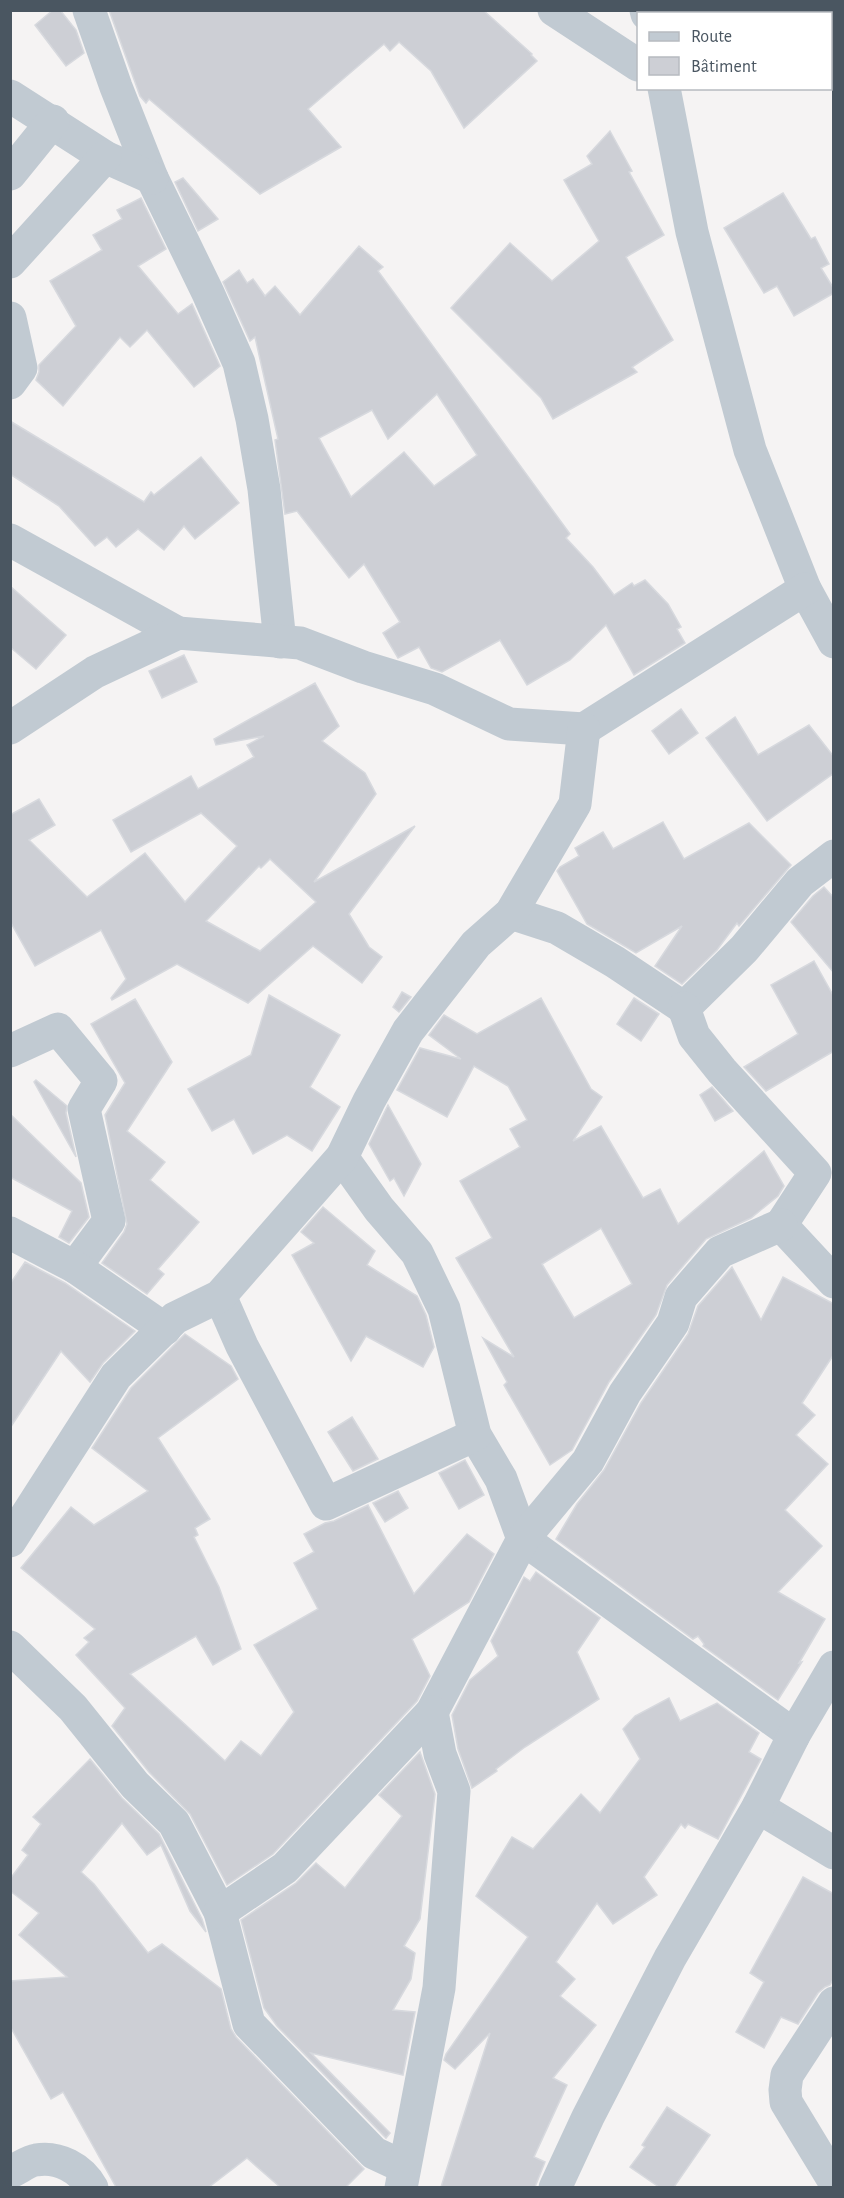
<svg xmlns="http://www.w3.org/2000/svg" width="844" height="2198" font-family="'Alegreya Sans',sans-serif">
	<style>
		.building { fill: #cdcfd5; stroke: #d7d9de; stroke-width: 1.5; fill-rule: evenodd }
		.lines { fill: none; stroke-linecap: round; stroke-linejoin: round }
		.minor { stroke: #c1cad2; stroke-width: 33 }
	</style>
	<rect width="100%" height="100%" fill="#f5f3f3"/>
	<g class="building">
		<path d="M53 10H60L76 30 84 53 66 66 35 25Z"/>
		<path d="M109 10H483L532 54 531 55 537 61 464 128 431 71 399 42 390 51 384 44 308 109 341 147 260 194 149 99 146 103 140 96Z"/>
		<path d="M610 131 632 171 629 172 664 235 626 257 673 340 632 367 637 372 553 419 541 398 451 308 510 243 552 281 599 241 564 180 592 164 587 156Z"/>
		<path d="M183 178 218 219 198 231 175 182Z"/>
		<path d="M783 193 811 239 815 237 829 264 821 268 834 289V293L794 316 777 286 764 293 724 228Z"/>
		<path d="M141 198 166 249 138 266 178 314 192 304 220 366 194 387 147 330 130 347 120 337 63 406 36 380 39 372V365L76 326 50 281 102 250 93 235 122 219 117 210Z"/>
		<path d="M359 246 383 267 378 271 570 534 566 538 593 567 614 595 632 583 634 586 645 580 668 604 681 627 677 629 685 643 634 675 606 625 570 660 527 685 500 640 442 672 431 668 419 647 398 658 383 633 400 622 364 564 349 578 297 511 285 514 275 440 278 439 255 337 250 341 223 282 239 270 247 283 253 279 265 296 275 286 300 315ZM437 394 477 455 434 486 404 452 351 497 319 438 372 410 388 439Z"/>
		<path d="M10 421 144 502 151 492 154 495 201 457 239 503 195 539 184 526 164 550 138 529 116 547 107 537 95 546 59 506 10 474Z"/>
		<path d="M10 586 66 635 36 669 10 647Z"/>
		<path d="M184 655 197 682 162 698 149 671Z"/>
		<path d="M315 683 339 726 322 741 365 773 376 794 314 882 415 826 349 914 369 947 382 957 362 983 313 946 248 1003 177 964 112 1000 111 998 126 979 101 930 35 966 10 921V815L39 799 55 825 29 840 87 897 145 853 185 902 237 846 201 813 131 852 113 820 191 776 198 789 254 757 247 745 264 736 216 745 214 739ZM270 859 316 902 260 951 206 921 259 866 261 868Z"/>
		<path d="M681 709 698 733 669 754 652 731Z"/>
		<path d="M735 717 758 755 809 725 834 757V773L767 821 706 738Z"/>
		<path d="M663 822 684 859 749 823 791 865 739 926 737 923 717 950 682 984 655 966 682 926 636 953 587 924 557 871 560 867 579 856 575 848 603 832 613 849Z"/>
		<path d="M824 887 834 898V973L791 922 813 896Z"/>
		<path d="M814 961 834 997V1051L766 1091 744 1067 798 1034 771 985Z"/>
		<path d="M402 992 411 997 399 1012 393 1007Z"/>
		<path d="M269 995 340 1035 310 1087 340 1107 312 1151 287 1135 253 1154 234 1119 212 1131 188 1089 251 1055Z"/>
		<path d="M541 998 591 1089 602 1097 573 1141 601 1126 643 1198 660 1189 678 1224 764 1151 784 1186 778 1196 751 1218 706 1239 667 1285 656 1315 609 1382 572 1450 550 1465 504 1385 507 1382 483 1338 514 1357 456 1258 492 1238 460 1181 520 1147 510 1129 527 1120 508 1086 474 1066 447 1117 397 1090 420 1048 461 1059 429 1035 444 1015 477 1034ZM601 1228 632 1284 574 1318 542 1264Z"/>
		<path d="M634 998 659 1014 641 1041 617 1024Z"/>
		<path d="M135 999 172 1062 127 1131 165 1162 150 1180 199 1222 158 1269 164 1274 147 1294 102 1263 124 1232 127 1224 105 1115 125 1083 91 1024Z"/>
		<path d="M36 1080 67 1106 66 1113 76 1157 34 1082Z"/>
		<path d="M712 1087 733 1111 715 1121 700 1095Z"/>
		<path d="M388 1105 421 1164 404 1196 394 1178 390 1181 369 1144Z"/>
		<path d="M10 1114 81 1183 89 1217 69 1243 59 1237 72 1211 10 1177Z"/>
		<path d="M323 1207 375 1251 367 1265 417 1296 426 1315 434 1347 423 1367 366 1336 351 1361 292 1255 314 1243 301 1232Z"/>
		<path d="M25 1262 65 1283 135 1331 103 1363 90 1382 61 1351 10 1428V1284Z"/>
		<path d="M732 1267 761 1320 783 1277 834 1304V1354L802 1403 815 1415 796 1435 828 1464 785 1510 822 1546 778 1592 825 1619 799 1663 802 1662 778 1700 703 1646 704 1644 698 1636 693 1639 556 1539 577 1504 604 1470 641 1403 688 1334 698 1306Z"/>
		<path d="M185 1334 231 1366 238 1379 158 1438 210 1519 195 1528 198 1535 194 1537 219 1587 241 1649 213 1665 196 1636 130 1674 225 1761 241 1741 261 1756 294 1712 254 1645 318 1609 294 1563 314 1552 304 1534 325 1523 334 1521 368 1505 414 1594 467 1534 494 1554 469 1602 412 1639 430 1676 417 1701 273 1854 227 1885 190 1814 149 1772 112 1726 125 1708 76 1655 89 1642 84 1638 95 1629 21 1568 71 1507 94 1525 148 1491 92 1448 131 1388Z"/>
		<path d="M352 1417 378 1459 353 1471 328 1432Z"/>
		<path d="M465 1460 484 1495 459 1509 439 1473Z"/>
		<path d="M398 1491 408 1508 385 1522 373 1503Z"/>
		<path d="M536 1572 600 1618 577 1652 599 1699 525 1747 496 1769 497 1771 472 1788 458 1749 452 1715 470 1680 498 1656 491 1641 524 1577 530 1581Z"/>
		<path d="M669 1698 680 1721 717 1703 759 1733 749 1752 761 1759 718 1839 688 1824 685 1828 681 1824 644 1877 657 1895 613 1924 597 1903 556 1962 575 1979 560 1996 596 2025 553 2078 567 2085 534 2157 545 2162 535 2187H441L490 2033 455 2069 444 2060 446 2054 528 1937 476 1896 512 1837 533 1849 581 1794 600 1813 640 1759 623 1729 635 1716Z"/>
		<path d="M420 1752 435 1794 420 1919 404 1946 415 1953 411 1979 393 2010 415 2012 403 2075 311 2053 390 2133 386 2138 277 2026 264 2008 241 1920 296 1883 316 1863 345 1888 402 1816 379 1795Z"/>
		<path d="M90 1759 122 1798 159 1834 202 1919 206 1932 190 1911 161 1845 147 1855 122 1823 81 1872 94 1884 148 1953 162 1944 221 1989 231 2029 236 2037 364 2169 346 2187H280L247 2158 209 2187H116L63 2092 51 2099 10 2026V1981L67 1977 19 1935 39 1913 10 1891V1879L28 1855 22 1850 41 1824 33 1817Z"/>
		<path d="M803 1877 834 1894V1978L830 1985 825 1987 818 1993 798 2024 781 2017 764 2048 736 2032 764 1982 750 1973Z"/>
		<path d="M667 2107 710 2135 674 2187H659L630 2167 645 2147 642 2145Z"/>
	</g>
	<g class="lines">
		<g class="minor">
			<path d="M89 10 116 87 152 178 208 293 239 363 252 419 264 489 280 642"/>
			<path d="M554 10 638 65"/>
			<path d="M646 10 647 14"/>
			<path d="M664 88 692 232 750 450 805 589 834 642"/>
			<path d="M10 96 105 157 152 178"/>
			<path d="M10 174 53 121"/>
			<path d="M10 262 105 157"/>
			<path d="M10 318 21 368 10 383"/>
			<path d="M10 540 178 633"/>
			<path d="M10 728 95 672 178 633 300 643 363 667 435 689 509 724 584 729 805 589"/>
			<path d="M511 913 557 928 615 962 684 1008 744 949 800 882 834 856"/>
			<path d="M684 1008 694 1036 722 1071 815 1173 781 1225 834 1282"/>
			<path d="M10 1051 58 1029 101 1081 84 1109 109 1221 75 1267"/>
			<path d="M342 1157 379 1209 417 1253 444 1309 475 1435 501 1479 523 1539 794 1735"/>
			<path d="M10 1233 75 1267 165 1329"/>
			<path d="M220 1296 242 1346 326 1504 475 1435"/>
			<path d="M10 1541 116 1376 175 1318 220 1296 342 1157 369 1101 408 1031 476 944 511 913 575 804 584 729"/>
			<path d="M10 1647 73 1708 135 1785 174 1823 220 1912 249 2024 374 2153 404 2167"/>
			<path d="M758 1807 834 1853"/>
			<path d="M220 1912 285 1868 432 1712 523 1539 588 1461 625 1393 673 1323 681 1297 720 1252 781 1225"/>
			<path d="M834 2003 787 2075 785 2090 786 2102 834 2181"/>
			<path d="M10 2172C18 2169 28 2161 36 2160 58 2156 81 2168 92 2188"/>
			<path d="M401 2188 439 1988 454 1791 440 1754 432 1712"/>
			<path d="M555 2188 588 2117 670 1958 758 1807 794 1735 834 1667"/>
		</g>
	</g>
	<rect width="844" height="2198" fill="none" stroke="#4a5661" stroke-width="24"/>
	<rect x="637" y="12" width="195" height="78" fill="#ffffff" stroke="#b7bbc0" stroke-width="1.5"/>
	<rect x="649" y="32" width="30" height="9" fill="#c1cad2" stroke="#b7bbc0" stroke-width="1.5"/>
	<text x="691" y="42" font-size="18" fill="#4a5661">Route</text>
	<rect x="649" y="57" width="30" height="18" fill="#cdcfd5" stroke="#b7bbc0" stroke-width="1.5"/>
	<text x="691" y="72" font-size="18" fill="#4a5661">Bâtiment</text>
</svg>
